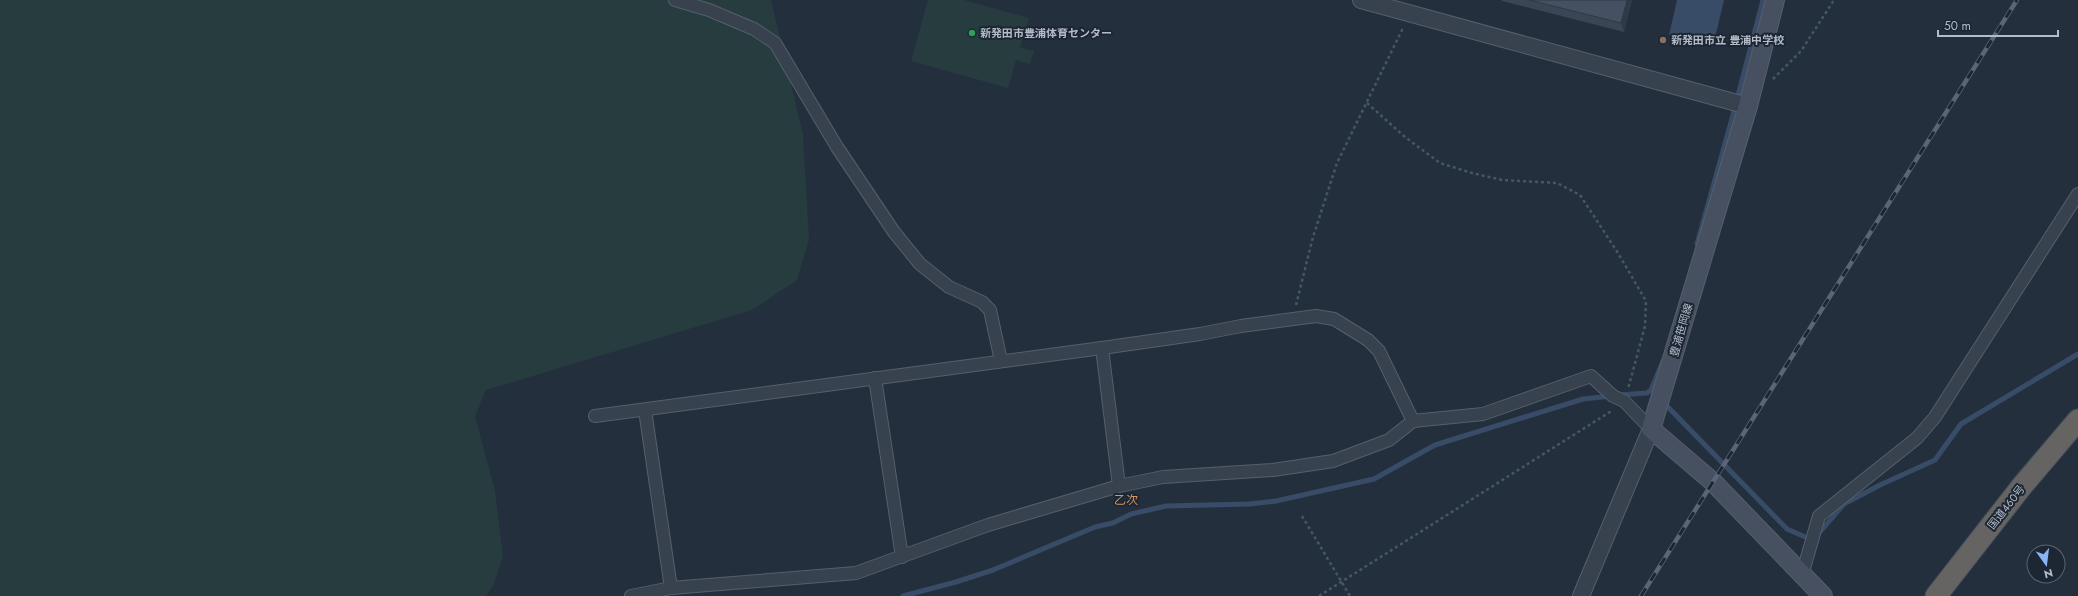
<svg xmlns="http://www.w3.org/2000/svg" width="2078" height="596" font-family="Jost,'Noto Sans JP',sans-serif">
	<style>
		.green { fill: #263c3f }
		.water { fill: #394c67 }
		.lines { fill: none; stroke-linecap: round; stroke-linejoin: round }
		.stream { stroke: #394c67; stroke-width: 5 }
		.minor-casing { stroke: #565f6c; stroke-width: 14 }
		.tertiary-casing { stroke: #565f6c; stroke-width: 18 }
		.secondary-casing { stroke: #565f6c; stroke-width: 20 }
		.trunk-casing { stroke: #434c59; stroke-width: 23 }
		.path { stroke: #44595c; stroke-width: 2.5; stroke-dasharray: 3 3; stroke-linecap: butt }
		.minor { stroke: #38414e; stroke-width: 12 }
		.tertiary { stroke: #38414e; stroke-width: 16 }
		.secondary { stroke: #465061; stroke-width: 18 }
		.trunk { stroke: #656462; stroke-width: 21 }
		.rail-casing { stroke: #5a6575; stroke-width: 4.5 }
		.rail { stroke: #1d2633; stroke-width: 3; stroke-dasharray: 9; stroke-linecap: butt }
		.wall { fill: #3b4654 }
		.shaded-wall { fill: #303945 }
		.building { fill: #455162; stroke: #303945 }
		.leisure-dot { fill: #2e9e5b; stroke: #1d2633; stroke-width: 1.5 }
		.education-dot { fill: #8d6e63; stroke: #1d2633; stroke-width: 1.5 }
		.labels { text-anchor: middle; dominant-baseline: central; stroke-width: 4; stroke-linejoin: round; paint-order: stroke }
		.poi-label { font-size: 11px; font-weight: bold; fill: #b4bcc9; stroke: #1d2633; text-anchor: start }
		.street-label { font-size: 11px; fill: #b4bcc9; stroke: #1d2633 }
		.neighbourhood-label { font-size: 12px; fill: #d59563; stroke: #1d2633 }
	</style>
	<rect width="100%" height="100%" fill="#242f3e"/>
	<g class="green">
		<path d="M0 0H771L803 134 809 240 797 280 752 310 486 390 475 416 495 491 503 556 493 586 486 596H0Z"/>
		<path d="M928 0H964L1029 18 1020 47 1034 51 1030 64 1016 60 1008 88 911 61Z"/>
	</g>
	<path class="water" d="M1677 0H1724L1713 46 1669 35Z"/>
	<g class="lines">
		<g class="stream">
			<path d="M1697 244 1733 115 1763 0"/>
			<path d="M1619 395 1647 393 1651 390 1663 361"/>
			<path d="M1663 402 1787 529 1812 540"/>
			<path d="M1818 534 1844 504 1880 485 1935 460 1961 424 2078 354"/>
			<path d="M903 596 956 582 993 570 1095 527 1113 523 1131 514 1166 506 1249 504 1276 501 1374 479 1435 445 1583 399 1611 396"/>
		</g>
		<g class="minor-casing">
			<g id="minor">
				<path d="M675 0 709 10 754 29 775 43 837 147 894 232 920 264 949 287 982 302 990 310 1001 361"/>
				<path d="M1102 348 1119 486"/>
				<path d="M875 378 902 557"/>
				<path d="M645 410 671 588"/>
				<path d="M595 416 1102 348 1200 334 1241 326 1316 316 1334 319 1368 340 1379 351 1413 421"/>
				<path d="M1802 575 1819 516 1917 438 1935 417 2078 194"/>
				<path d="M631 596 671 588 856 573 988 525 1119 486 1163 477 1273 470 1333 461 1389 440 1413 421 1483 414 1591 376 1613 396 1624 401 1651 429"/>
			</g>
		</g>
		<g class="tertiary-casing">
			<g id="tertiary">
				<path d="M1361 0 1748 106"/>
				<path d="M1581 596 1651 429"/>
			</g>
		</g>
		<g class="secondary-casing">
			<path id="secondary" d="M1775 0 1748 106 1651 429 1713 482 1823 596"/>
		</g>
		<g class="trunk-casing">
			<path id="trunk" d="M1936 596 2022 486 2078 420"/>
		</g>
		<g class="path">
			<path d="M1773 79 1801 51 1834 0"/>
			<path d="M1367 103 1405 137 1440 163 1472 173 1502 180 1557 183 1580 195 1618 253 1646 301 1645 326 1628 389"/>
			<path d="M1296 305 1313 237 1337 163 1403 28"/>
			<path d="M1302 516 1350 596"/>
			<path d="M1319 596 1613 410"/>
		</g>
		<use href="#minor" class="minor"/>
		<use href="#tertiary" class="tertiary"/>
		<use href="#secondary" class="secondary"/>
		<use href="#trunk" class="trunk"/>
		<g class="rail-casing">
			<path id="rail" d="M1641 596 2017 0"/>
		</g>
		<use href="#rail" class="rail"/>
	</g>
	<path class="wall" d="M1502 0H1632L1624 32 1502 1Z"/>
	<path class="shaded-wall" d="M1627 0H1632L1624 32 1621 23Z"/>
	<path class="building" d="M1529 0H1627L1621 23Z"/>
	<circle class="leisure-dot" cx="972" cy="33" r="4"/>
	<circle class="education-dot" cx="1663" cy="40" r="4"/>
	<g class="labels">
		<g class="poi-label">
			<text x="980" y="33">新発田市豊浦体育センター</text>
			<text x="1671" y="40">新発田市立 豊浦中学校</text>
		</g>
		<g class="street-label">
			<text transform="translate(1681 330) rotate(-74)">豊浦笹岡線</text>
			<text transform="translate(2006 507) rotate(-52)">国道460号</text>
		</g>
		<g class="neighbourhood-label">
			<text x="1126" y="500">乙次</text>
		</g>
	</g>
	<g transform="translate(2046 564) rotate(166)"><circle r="19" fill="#1d2633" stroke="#59626f"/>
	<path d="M0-3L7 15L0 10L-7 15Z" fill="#8ab4f8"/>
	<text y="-6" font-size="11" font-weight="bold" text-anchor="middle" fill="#b4bcc9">N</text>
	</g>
	<path d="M1938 30v6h120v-6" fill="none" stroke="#b4bcc9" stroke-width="2"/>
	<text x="1944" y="30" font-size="12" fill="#b4bcc9" stroke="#1d2633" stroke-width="3" paint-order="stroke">50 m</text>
</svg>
